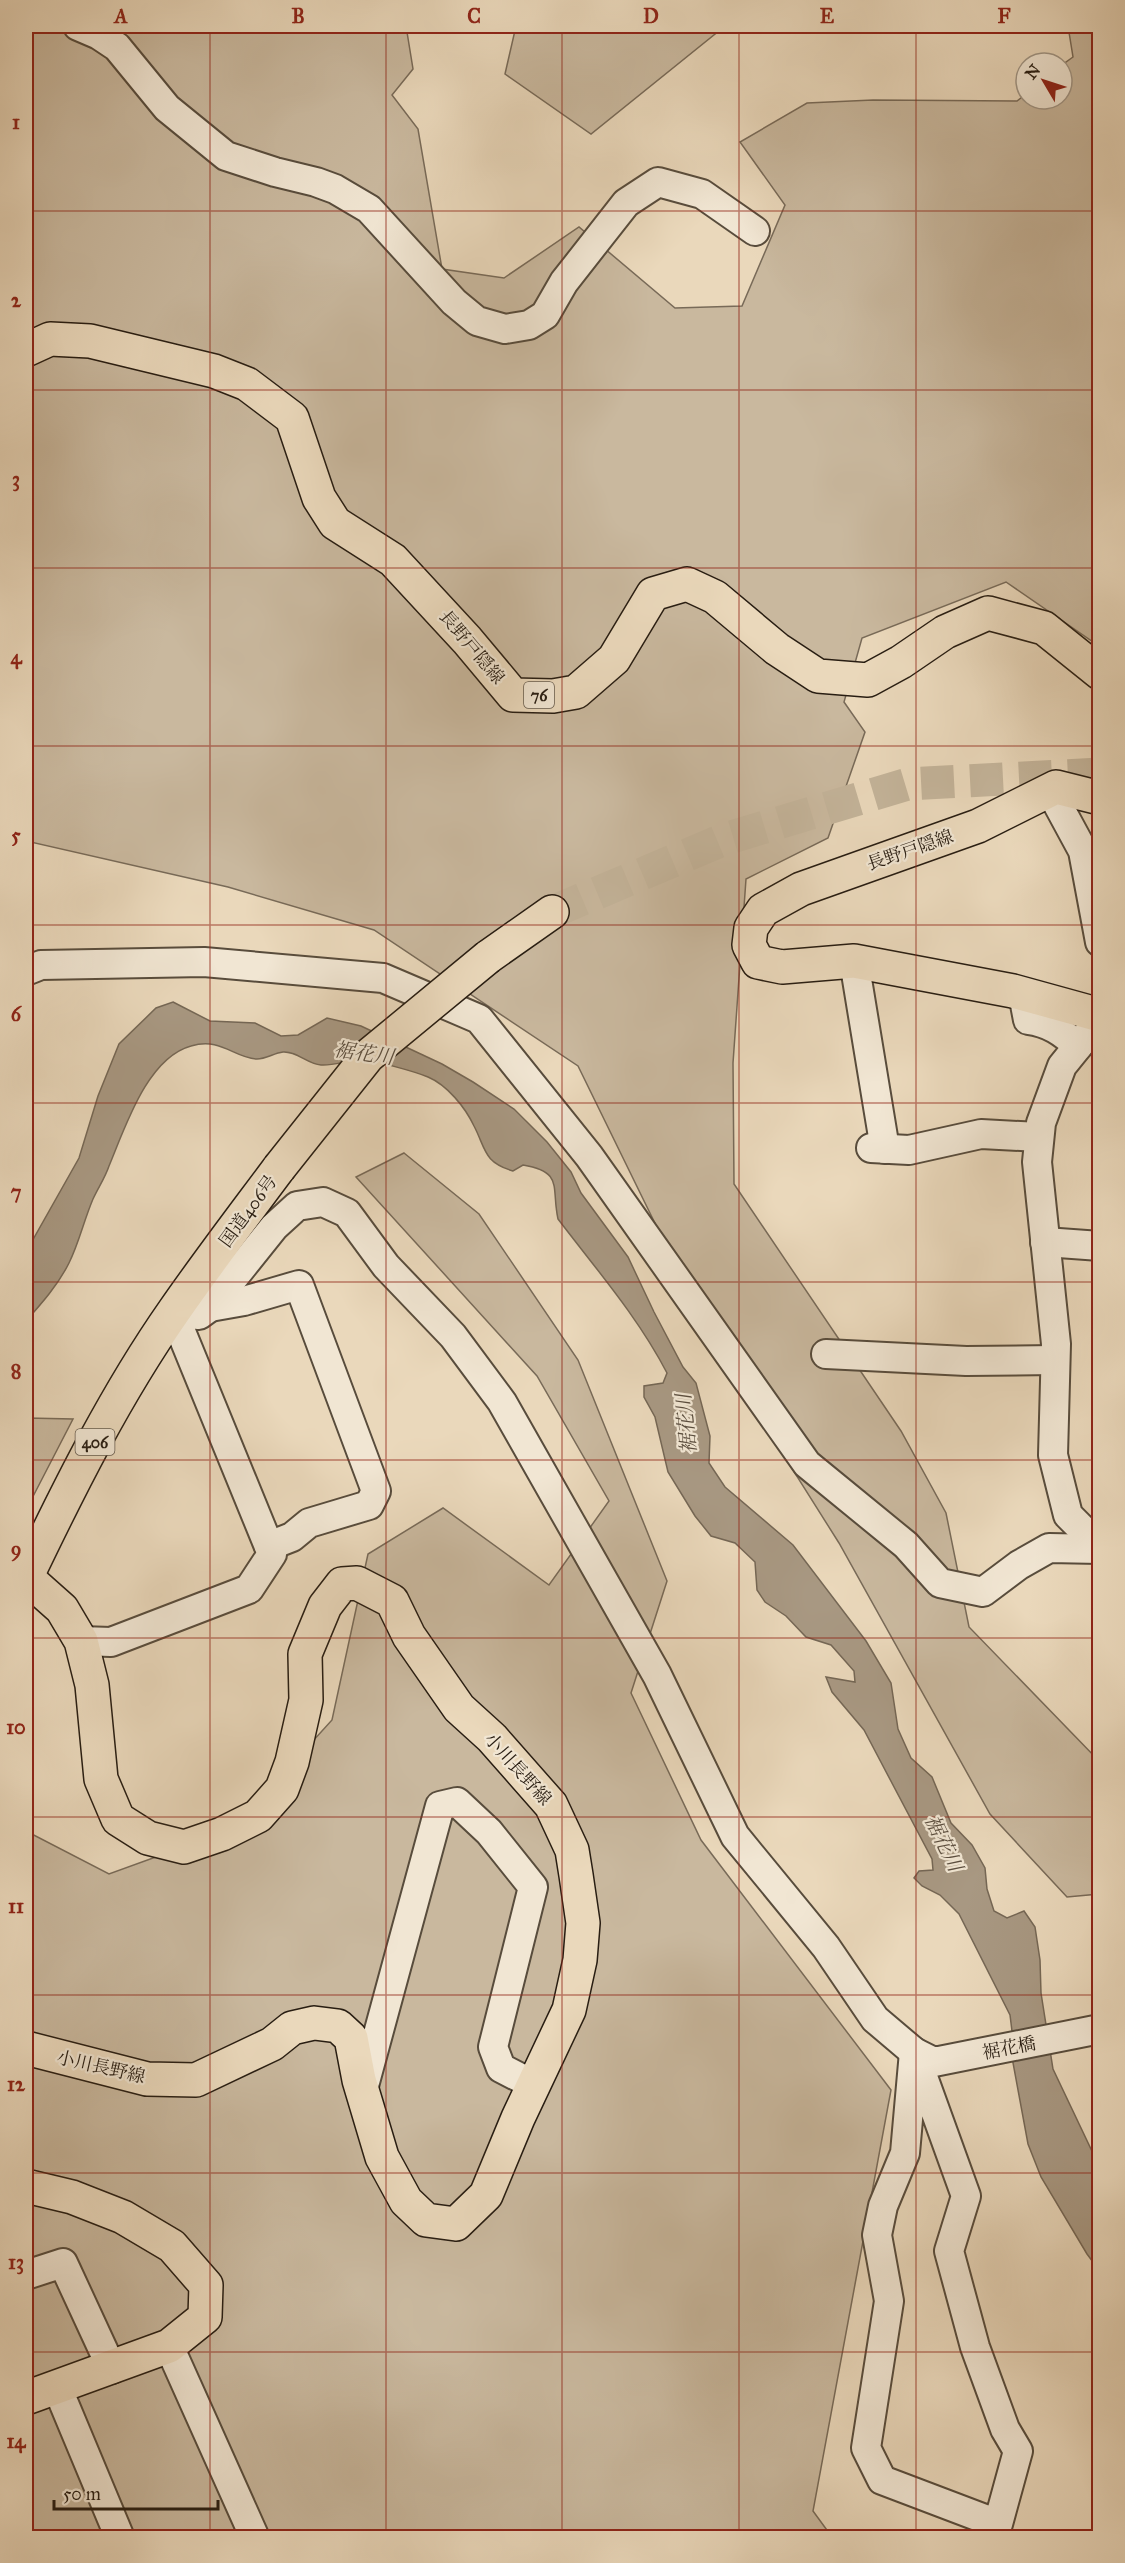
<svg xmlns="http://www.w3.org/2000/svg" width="1125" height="2563" font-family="'IM FELL Great Primer','Noto Serif JP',serif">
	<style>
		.green { fill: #c9b89e; stroke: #786a58; stroke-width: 1.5 }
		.water { fill: #a89882; stroke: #756755; stroke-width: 1.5 }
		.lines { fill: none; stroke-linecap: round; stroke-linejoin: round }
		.highway-tunnel { stroke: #c3b399; stroke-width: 33; stroke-dasharray: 33 16; stroke-linecap: butt }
		.minor-casing { stroke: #584c3c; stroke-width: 32 }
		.major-casing { stroke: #281d12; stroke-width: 36 }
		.highway-casing { stroke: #281d12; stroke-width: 36 }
		.minor { stroke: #f1e6d3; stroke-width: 28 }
		.major { stroke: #ead8bb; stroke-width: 33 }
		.highway { stroke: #ead8bb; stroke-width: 33 }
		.highway-bridge-casing { stroke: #281d12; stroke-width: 36; stroke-linecap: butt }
		.highway-bridge { stroke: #ead8bb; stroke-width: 33 }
		.grid { fill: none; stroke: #8f2418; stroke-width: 1.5; stroke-opacity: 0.55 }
		.labels { text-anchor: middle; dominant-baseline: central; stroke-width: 4.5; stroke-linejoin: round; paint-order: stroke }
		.shield { fill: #f1e6d3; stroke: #64594c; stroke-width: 1.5 }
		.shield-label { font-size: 16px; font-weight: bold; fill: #281d12 }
		.street-label { font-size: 18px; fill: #281d12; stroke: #f1e6d3 }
		.water-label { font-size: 20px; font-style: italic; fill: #5b4e3f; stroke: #f1e6d3 }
		.neatline { fill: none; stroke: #8f2418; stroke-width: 2 }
		.grid-label { font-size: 20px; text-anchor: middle; font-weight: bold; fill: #8f2418 }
	</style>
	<rect width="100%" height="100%" fill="#ead8bb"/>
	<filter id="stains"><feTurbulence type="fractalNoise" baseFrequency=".00333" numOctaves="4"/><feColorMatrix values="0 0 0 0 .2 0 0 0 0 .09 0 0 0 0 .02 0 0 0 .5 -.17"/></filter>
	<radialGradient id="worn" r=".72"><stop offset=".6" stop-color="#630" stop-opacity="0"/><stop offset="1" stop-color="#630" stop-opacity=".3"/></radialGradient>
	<g class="green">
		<path d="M26 26H406L413 69 392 95 418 129 442 269 504 278 579 227 675 308 742 306 785 205 740 142 807 103 873 100 1017 101 1026 94V99H1062V65L1073 57 1068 26H1099V646L1006 582 862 638 844 702 865 732 828 838 746 879 733 1063 734 1184 901 1431 946 1513 969 1627 1099 1761V1894L1067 1897 990 1814 839 1543 716 1348 578 1066 374 930 228 887 26 841Z"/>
		<path d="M516 26H725L591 134 505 74Z"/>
		<path d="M404 1153 479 1214 578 1360 667 1581 631 1693 701 1840 891 2090 813 2511 832 2537H26V1831L109 1874 233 1829 332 1720 368 1554 443 1508 549 1585 609 1501 537 1376 356 1177Z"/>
		<path d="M26 1418 73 1419 26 1510Z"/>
	</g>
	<path class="water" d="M173 1002 210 1021 255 1023 281 1036 298 1035 327 1018 361 1026 442 1064 473 1082 514 1109 547 1142 571 1172 581 1193 628 1257 654 1312 683 1367 696 1383 710 1436 709 1463 725 1487 793 1545 866 1641 891 1683 898 1729 911 1758 932 1777 951 1823 972 1845 985 1868 987 1889 994 1911 1007 1918 1024 1911 1035 1927 1040 1960 1041 1993 1053 2069 1099 2166V2270L1087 2254 1041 2177 1028 2144 1011 2052 1014 2047 1010 2015 959 1914 940 1895 922 1886 914 1878 919 1871 933 1870 932 1859 864 1730 832 1692 826 1677 855 1682 854 1671 831 1645 806 1637 786 1616 765 1602 757 1590 755 1562 735 1543 711 1536 695 1516 668 1472 655 1417 644 1397V1386L663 1383 667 1373C638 1317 596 1269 558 1219 551 1187 564 1172 523 1165L513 1171C483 1162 486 1149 474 1126 465 1107 447 1085 428 1077 416 1072 374 1060 362 1060 348 1060 334 1066 321 1065 307 1064 297 1051 283 1052 274 1053 266 1059 257 1059 234 1058 221 1037 191 1046 147 1058 125 1128 109 1166 105 1178 98 1188 93 1199 84 1220 79 1243 69 1263 58 1285 42 1303 26 1321V1252L79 1158 98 1096 119 1044 156 1008Z"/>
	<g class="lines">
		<path class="highway-tunnel" d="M552 912 725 839 908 784 1100 774"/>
		<g class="minor-casing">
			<g id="minor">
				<path d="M78 26 99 35 117 47 167 108 226 156 275 172 316 182 335 189 369 209 454 302 477 321 505 329 529 325 545 315 564 282 626 203 658 182 702 194 755 231"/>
				<path d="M1050 790 1083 851 1100 942"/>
				<path d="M854 961 885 1149"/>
				<path d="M26 971 41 965 204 962 383 978 479 1019 589 1156 807 1464 906 1545 940 1583 983 1592 1019 1565 1049 1548 1100 1549"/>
				<path d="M1023 994 1028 1020C1050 1023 1062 1032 1078 1046"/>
				<path d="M1100 1019 1062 1066 1041 1123 1037 1162 1056 1344 1053 1455 1068 1515 1100 1547"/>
				<path d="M871 1148 909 1150 981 1134 1039 1137"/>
				<path d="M1045 1242 1100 1246"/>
				<path d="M210 1307 244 1301 299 1285 376 1491 369 1505 309 1523 292 1537 269 1546"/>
				<path d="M826 1354 966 1361 1055 1360"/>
				<path d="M81 1641 111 1642 249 1589 272 1554 173 1312 199 1315 210 1307 274 1227 297 1206 323 1202 347 1213 386 1266 453 1336 502 1402 657 1675 735 1836 826 1947 875 2019 914 2052 934 2062 1100 2029"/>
				<path d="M914 2052 966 2196 949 2251 975 2347 1005 2429 1018 2451 998 2524 882 2480 866 2448 889 2301 877 2235 883 2206 905 2153Z"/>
				<path d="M362 2093 440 1806 457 1802 489 1832 533 1887 493 2047 501 2068 534 2085"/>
				<path d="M26 2275 63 2263 112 2369"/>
				<path d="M169 2346 255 2538"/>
				<path d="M57 2387 120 2538"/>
			</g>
		</g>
		<g class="major-casing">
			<g id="major">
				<path d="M26 350 50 339 90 341 214 371 247 384 292 418 319 498 335 523 393 560 467 640 513 695 553 696 576 692 614 659 653 594 687 584 715 597 777 649 818 676 868 680 901 662 945 632 988 613 1044 628 1100 673"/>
				<path d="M1100 798 1056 787 978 826 801 889 763 910 751 928 749 945 758 962 782 967 854 961 1013 991 1100 1015"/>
				<path d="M26 2048 147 2079 196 2080 272 2044 292 2028 314 2023 338 2026 351 2038 359 2080 382 2157 406 2201 426 2220 456 2224 486 2195 518 2118 569 2010 580 1960 583 1923 576 1875 572 1850 551 1805 492 1738 459 1708 409 1636 392 1601 357 1583 342 1584 325 1606 305 1654 306 1700 292 1762 282 1789 258 1816 222 1834 184 1847 148 1838 118 1819 101 1779 92 1685 81 1641 62 1609 26 1577"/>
				<path d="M26 2186 72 2197 123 2217 172 2246 206 2285 205 2317 169 2346 26 2398"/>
			</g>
		</g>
		<g class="highway-casing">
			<g id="highway">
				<path d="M488 957 552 912"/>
				<path d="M26 1578C70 1486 116 1394 174 1311 208 1262 244 1215 279 1168"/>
			</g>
		</g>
		<use href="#minor" class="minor"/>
		<use href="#major" class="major"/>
		<use href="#highway" class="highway"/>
		<g class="highway-bridge-casing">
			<path id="highway-bridge" d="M279 1168 368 1056 488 957"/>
		</g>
		<use href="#highway-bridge" class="highway-bridge"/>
	</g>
	<path class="grid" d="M210 26V2538M386 26V2538M562 26V2538M739 26V2538M916 26V2538M26 211H1100M26 390H1100M26 568H1100M26 746H1100M26 925H1100M26 1103H1100M26 1282H1100M26 1460H1100M26 1638H1100M26 1817H1100M26 1995H1100M26 2173H1100M26 2352H1100"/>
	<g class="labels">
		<g class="shield">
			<rect x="524" y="682" width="30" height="26" rx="4.5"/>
			<rect x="75.5" y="1429" width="39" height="26" rx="4.5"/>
		</g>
		<g class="shield-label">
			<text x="539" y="695">76</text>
			<text x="95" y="1442">406</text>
		</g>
		<g class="street-label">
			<text transform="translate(472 647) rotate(50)">長野戸隠線</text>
			<text transform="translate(910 850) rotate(-19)">長野戸隠線</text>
			<text transform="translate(248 1211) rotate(-54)">国道406号</text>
			<text transform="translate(518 1769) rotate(48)">小川長野線</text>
			<text transform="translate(1009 2048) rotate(-11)">裾花橋</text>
			<text transform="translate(101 2067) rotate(13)">小川長野線</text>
		</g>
		<g class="water-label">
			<text transform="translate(364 1053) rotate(8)">裾花川</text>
			<text transform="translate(686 1424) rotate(-96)">裾花川</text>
			<text transform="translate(944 1843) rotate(64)">裾花川</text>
		</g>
	</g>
	<rect width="1125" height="2563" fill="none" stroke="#ead8bb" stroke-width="66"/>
	<g transform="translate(1044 81) rotate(309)"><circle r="28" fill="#f1e6d3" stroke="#a19686" stroke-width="1.5"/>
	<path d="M0-4.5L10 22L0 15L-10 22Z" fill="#8f2418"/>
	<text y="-9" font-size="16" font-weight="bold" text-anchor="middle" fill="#281d12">N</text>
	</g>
	<path d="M54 2500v9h164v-9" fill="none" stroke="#281d12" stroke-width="3"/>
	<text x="63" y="2500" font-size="18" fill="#281d12" stroke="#f1e6d3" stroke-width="4.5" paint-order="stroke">50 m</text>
	<rect x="33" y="33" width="1059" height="2497" class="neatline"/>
	<g class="grid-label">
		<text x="121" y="23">A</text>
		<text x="298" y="23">B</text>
		<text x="474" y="23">C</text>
		<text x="651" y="23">D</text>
		<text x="827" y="23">E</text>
		<text x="1004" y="23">F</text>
		<text x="16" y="129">1</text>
		<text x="16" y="307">2</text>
		<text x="16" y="486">3</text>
		<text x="16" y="664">4</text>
		<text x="16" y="842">5</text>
		<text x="16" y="1021">6</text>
		<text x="16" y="1199">7</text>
		<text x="16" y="1378">8</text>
		<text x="16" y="1556">9</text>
		<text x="16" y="1734">10</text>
		<text x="16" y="1913">11</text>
		<text x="16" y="2091">12</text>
		<text x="16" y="2269">13</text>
		<text x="16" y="2448">14</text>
	</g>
	<rect width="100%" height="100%" filter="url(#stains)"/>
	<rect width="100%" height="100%" fill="url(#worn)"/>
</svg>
